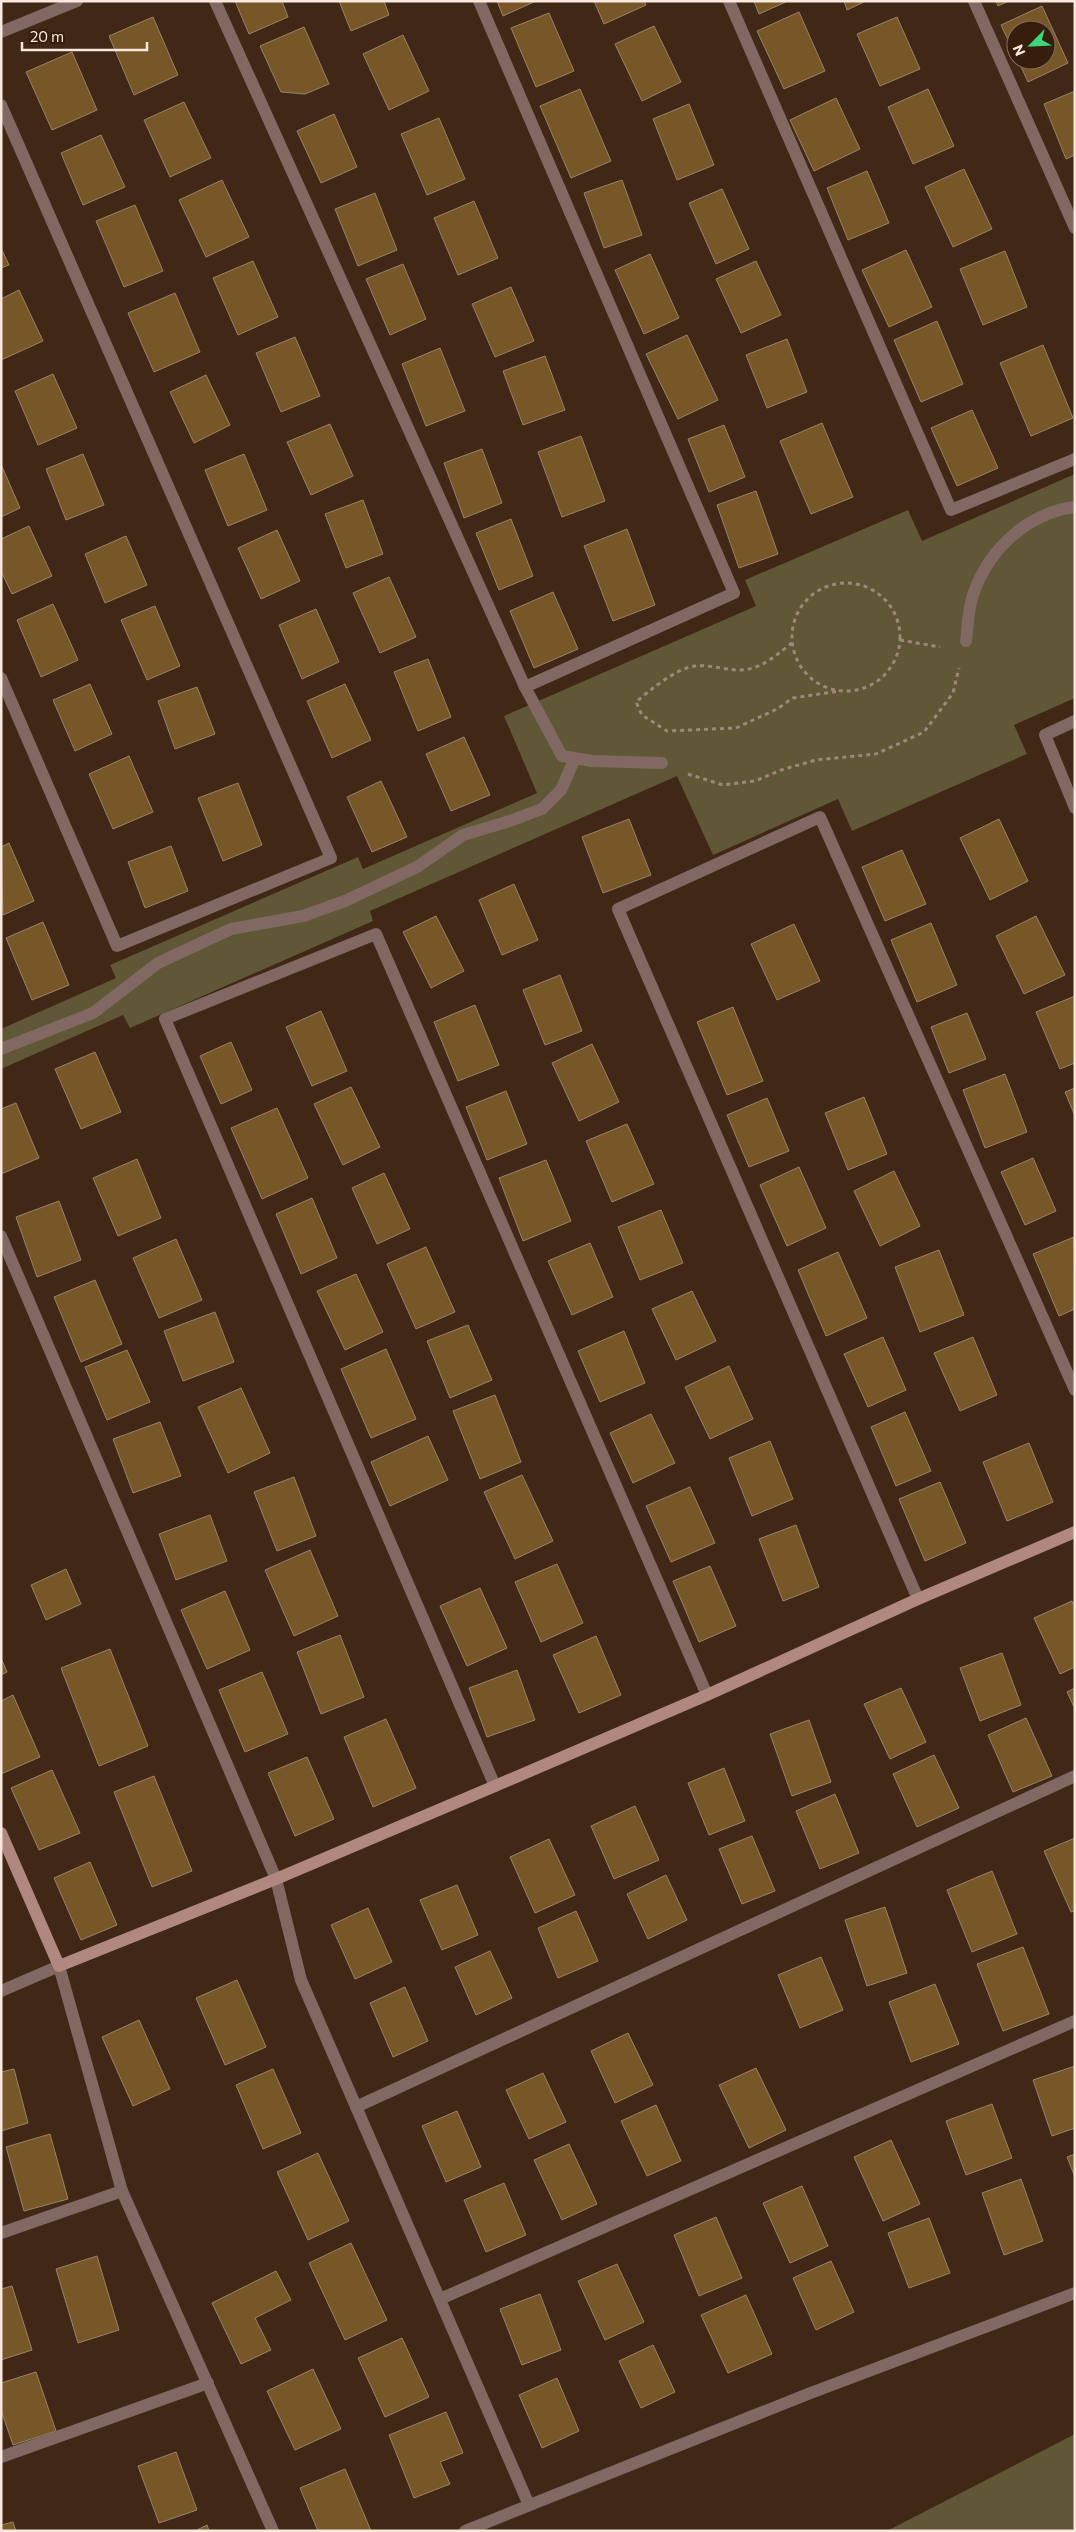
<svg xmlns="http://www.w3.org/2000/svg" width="1076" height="2532" font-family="Commissioner,sans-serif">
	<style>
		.green { fill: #605737 }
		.building { fill: #775628; stroke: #998368 }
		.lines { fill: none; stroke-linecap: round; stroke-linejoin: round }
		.path { stroke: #9d887a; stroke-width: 3; stroke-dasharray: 4 4; stroke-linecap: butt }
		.street { stroke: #816862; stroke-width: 12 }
		.secondary { stroke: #b0887f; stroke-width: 12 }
	</style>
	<rect width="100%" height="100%" fill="#402716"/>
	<g class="green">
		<path d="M1075 474V698L1014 725 1027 754 852 831 838 799 713 855 677 776 370 911 373 921 130 1028 123 1015 1 1069V1029L116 978 110 965 358 857 363 869 537 793 504 716 756 606 745 580 908 510 922 541Z"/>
		<path d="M1075 2434V2531H887Z"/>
	</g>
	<g class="building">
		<path d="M235 1H282L288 17 249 34Z"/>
		<path d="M339 1H384L389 15 351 31Z"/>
		<path d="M497 1H536L503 16Z"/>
		<path d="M594 1H644L646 5 604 24Z"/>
		<path d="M754 1H788L759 14Z"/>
		<path d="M844 1H866L847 10Z"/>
		<path d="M996 1H1009L998 6Z"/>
		<path d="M1042 6 1068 63 1028 82 1018 60H1046V30H1016V57L1001 25Z"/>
		<path d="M799 12 825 71 784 89 757 31Z"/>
		<path d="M549 13 574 71 536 87 511 28Z"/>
		<path d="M153 17 178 75 134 95 109 36Z"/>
		<path d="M897 17 920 69 880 86 857 34Z"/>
		<path d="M654 26 681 82 642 101 615 44Z"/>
		<path d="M304 27 329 84 305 94 281 92 260 46Z"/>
		<path d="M403 35 429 91 389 110 363 54Z"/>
		<path d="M72 52 97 110 52 130 26 72Z"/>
		<path d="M580 89 611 161 571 178 540 106Z"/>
		<path d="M928 89 954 146 913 164 888 107Z"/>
		<path d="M1075 91V155L1066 159 1044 104Z"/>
		<path d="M836 98 860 149 814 171 790 120Z"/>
		<path d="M184 102 211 158 170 177 144 120Z"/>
		<path d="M689 104 714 165 677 180 653 119Z"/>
		<path d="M334 114 357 167 321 183 297 131Z"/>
		<path d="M439 118 465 179 427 195 401 134Z"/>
		<path d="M101 135 125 187 83 205 61 153Z"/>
		<path d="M964 169 992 229 953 247 925 187Z"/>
		<path d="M867 171 889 223 848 240 827 188Z"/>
		<path d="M222 180 249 237 206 257 179 200Z"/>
		<path d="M622 180 642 235 604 248 584 193Z"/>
		<path d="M722 189 749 249 716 264 689 203Z"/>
		<path d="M375 193 397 250 358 266 335 209Z"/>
		<path d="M474 201 498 258 458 275 434 218Z"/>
		<path d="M135 205 163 271 124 287 96 221Z"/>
		<path d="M1 248 9 265 1 268Z"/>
		<path d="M906 250 932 307 889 327 862 270Z"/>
		<path d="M1005 251 1027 307 983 325 960 269Z"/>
		<path d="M650 254 679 318 644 334 615 270Z"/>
		<path d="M253 261 278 317 238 335 213 278Z"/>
		<path d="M756 261 781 315 741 333 716 279Z"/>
		<path d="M403 264 426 319 390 335 366 279Z"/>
		<path d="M511 287 534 341 495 357 472 304Z"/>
		<path d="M19 290 43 341 1 360V299Z"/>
		<path d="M175 293 200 352 154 372 128 313Z"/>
		<path d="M937 321 963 384 921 402 894 340Z"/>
		<path d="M687 335 718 400 678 419 646 354Z"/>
		<path d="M295 337 320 396 281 412 256 353Z"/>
		<path d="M787 339 807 392 767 408 746 355Z"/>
		<path d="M1043 345 1073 418 1031 436 1000 363Z"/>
		<path d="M440 348 465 411 426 426 402 364Z"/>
		<path d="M545 356 565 410 523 425 503 371Z"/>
		<path d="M53 374 77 428 38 445 15 391Z"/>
		<path d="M206 375 230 425 194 443 170 392Z"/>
		<path d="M972 410 998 468 957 486 931 428Z"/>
		<path d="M822 423 853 497 811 514 780 441Z"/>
		<path d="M330 424 353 476 311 495 287 442Z"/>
		<path d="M724 425 745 477 709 492 688 439Z"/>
		<path d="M581 436 605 501 562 517 538 452Z"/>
		<path d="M482 449 502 503 464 518 444 463Z"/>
		<path d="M83 454 104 505 66 520 46 469Z"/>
		<path d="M244 454 267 510 228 526 205 470Z"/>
		<path d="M1 464 20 508 1 517Z"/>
		<path d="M756 491 778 554 739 568 717 505Z"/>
		<path d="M363 500 383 554 346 568 325 514Z"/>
		<path d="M511 519 533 576 499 590 476 533Z"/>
		<path d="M29 526 52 576 12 594 1 571V539Z"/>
		<path d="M627 529 655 605 613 621 584 546Z"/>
		<path d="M277 530 300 581 261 599 238 548Z"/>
		<path d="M126 536 147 585 105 603 85 554Z"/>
		<path d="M389 577 416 637 380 653 353 593Z"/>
		<path d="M553 592 578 649 534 668 510 611Z"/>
		<path d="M53 604 78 660 41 677 17 620Z"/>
		<path d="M155 606 180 666 147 680 121 620Z"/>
		<path d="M316 609 339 662 302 679 279 625Z"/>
		<path d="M428 659 451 717 418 731 394 672Z"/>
		<path d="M90 684 112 734 75 751 53 700Z"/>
		<path d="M345 684 371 740 332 758 307 701Z"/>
		<path d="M197 687 215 734 175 749 158 701Z"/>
		<path d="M464 737 490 795 451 811 426 754Z"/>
		<path d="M129 756 153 812 113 829 89 774Z"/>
		<path d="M381 781 407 837 372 852 347 797Z"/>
		<path d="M238 783 262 845 223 861 198 798Z"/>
		<path d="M629 819 651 875 603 893 582 837Z"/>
		<path d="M999 819 1028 881 990 900 960 838Z"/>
		<path d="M9 843 34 901 3 915 1 847Z"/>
		<path d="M171 846 188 891 145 908 128 862Z"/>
		<path d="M902 850 926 904 885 921 862 867Z"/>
		<path d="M514 884 538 940 502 955 479 900Z"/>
		<path d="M436 916 464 971 431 988 403 932Z"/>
		<path d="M1036 916 1065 975 1024 994 996 936Z"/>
		<path d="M43 922 69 985 32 1000 6 938Z"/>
		<path d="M931 923 957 985 917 1002 891 940Z"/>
		<path d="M794 924 820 981 777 1000 751 944Z"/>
		<path d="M560 975 582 1031 545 1045 523 990Z"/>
		<path d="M1075 996V1063L1060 1069 1036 1012Z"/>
		<path d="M475 1005 499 1065 458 1081 434 1022Z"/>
		<path d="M733 1007 763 1081 727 1095 697 1022Z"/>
		<path d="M321 1011 347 1071 312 1086 286 1027Z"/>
		<path d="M967 1013 986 1059 949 1073 931 1027Z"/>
		<path d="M231 1042 252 1090 221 1104 200 1056Z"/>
		<path d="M592 1044 619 1102 579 1121 552 1063Z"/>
		<path d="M95 1052 121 1112 81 1129 55 1069Z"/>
		<path d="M1005 1074 1027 1132 985 1148 963 1090Z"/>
		<path d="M351 1087 380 1147 343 1165 314 1104Z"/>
		<path d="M1075 1088V1116L1065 1092Z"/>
		<path d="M506 1091 527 1144 487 1160 466 1107Z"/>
		<path d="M864 1097 887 1154 848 1170 825 1113Z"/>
		<path d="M767 1098 789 1151 749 1167 727 1115Z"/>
		<path d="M16 1103 39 1158 1 1174V1109Z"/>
		<path d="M277 1108 308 1178 262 1199 231 1128Z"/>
		<path d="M627 1124 654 1184 612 1202 586 1141Z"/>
		<path d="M1033 1158 1056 1211 1025 1225 1001 1172Z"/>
		<path d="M137 1159 161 1218 118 1236 93 1178Z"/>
		<path d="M546 1160 571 1221 523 1241 499 1178Z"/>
		<path d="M799 1167 826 1228 787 1246 760 1185Z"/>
		<path d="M894 1171 920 1226 880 1246 854 1191Z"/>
		<path d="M384 1173 410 1229 377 1244 352 1188Z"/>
		<path d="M312 1198 337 1258 301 1274 276 1214Z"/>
		<path d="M59 1201 81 1260 37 1277 16 1217Z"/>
		<path d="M661 1210 683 1263 640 1280 618 1227Z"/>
		<path d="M1074 1237 1075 1309 1059 1316 1033 1254Z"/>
		<path d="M176 1239 202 1300 159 1318 133 1258Z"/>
		<path d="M590 1243 613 1297 572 1315 548 1261Z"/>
		<path d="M426 1247 455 1312 416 1329 387 1264Z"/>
		<path d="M939 1250 964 1315 920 1332 895 1267Z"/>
		<path d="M838 1252 867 1318 826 1336 798 1270Z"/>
		<path d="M356 1274 383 1332 345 1350 317 1291Z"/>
		<path d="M95 1280 122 1344 81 1362 54 1297Z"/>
		<path d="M692 1291 716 1341 676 1360 652 1309Z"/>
		<path d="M215 1312 234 1362 183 1381 164 1331Z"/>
		<path d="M468 1325 492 1380 450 1398 427 1341Z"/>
		<path d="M624 1331 645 1383 600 1402 578 1351Z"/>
		<path d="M883 1337 906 1390 868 1407 844 1354Z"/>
		<path d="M973 1337 997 1395 960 1411 934 1353Z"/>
		<path d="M386 1349 416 1419 371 1438 341 1369Z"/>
		<path d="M127 1350 150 1402 107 1420 85 1367Z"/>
		<path d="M729 1366 753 1419 710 1439 685 1387Z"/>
		<path d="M241 1388 270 1453 228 1473 198 1407Z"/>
		<path d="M495 1395 521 1462 480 1479 453 1411Z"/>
		<path d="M905 1412 931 1471 896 1486 871 1427Z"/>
		<path d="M651 1414 675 1463 633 1483 610 1433Z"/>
		<path d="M160 1422 181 1476 133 1493 113 1439Z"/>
		<path d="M428 1436 448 1480 390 1506 371 1462Z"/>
		<path d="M770 1441 793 1499 752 1516 729 1458Z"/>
		<path d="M1029 1443 1053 1502 1007 1521 983 1462Z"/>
		<path d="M522 1475 553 1541 515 1559 484 1492Z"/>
		<path d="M294 1477 316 1536 277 1551 254 1492Z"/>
		<path d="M940 1482 966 1543 925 1561 899 1499Z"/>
		<path d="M690 1487 715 1543 671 1562 646 1506Z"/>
		<path d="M210 1515 227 1561 176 1580 159 1534Z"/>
		<path d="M796 1525 819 1587 783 1601 759 1539Z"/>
		<path d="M310 1550 338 1616 294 1636 265 1570Z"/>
		<path d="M557 1564 583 1623 541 1642 515 1582Z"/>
		<path d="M710 1566 736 1626 699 1642 673 1581Z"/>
		<path d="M66 1569 81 1604 46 1620 31 1585Z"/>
		<path d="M480 1588 507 1648 467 1666 440 1606Z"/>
		<path d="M225 1591 250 1650 207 1669 181 1610Z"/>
		<path d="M1072 1601 1075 1607V1667L1060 1674 1034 1618Z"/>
		<path d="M340 1635 364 1697 321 1714 297 1652Z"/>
		<path d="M596 1636 621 1695 579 1713 553 1655Z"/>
		<path d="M110 1649 148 1746 99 1766 61 1668Z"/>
		<path d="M1002 1653 1021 1705 980 1721 960 1668Z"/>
		<path d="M1 1658 7 1672 1 1675Z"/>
		<path d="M517 1670 535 1720 487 1737 469 1688Z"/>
		<path d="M262 1672 288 1734 245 1752 219 1690Z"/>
		<path d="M901 1688 926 1742 890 1759 864 1704Z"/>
		<path d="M1075 1688V1709L1067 1692Z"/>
		<path d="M13 1695 40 1757 1 1774V1701Z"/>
		<path d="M1026 1718 1052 1776 1013 1792 988 1735Z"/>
		<path d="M386 1719 416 1788 373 1807 344 1737Z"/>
		<path d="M809 1720 831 1782 792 1796 770 1734Z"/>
		<path d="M934 1755 959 1808 917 1827 893 1774Z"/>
		<path d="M307 1757 334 1819 295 1836 268 1773Z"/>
		<path d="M724 1768 745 1821 709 1835 688 1783Z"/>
		<path d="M52 1770 80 1833 39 1850 11 1788Z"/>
		<path d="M154 1776 192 1871 152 1887 114 1792Z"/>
		<path d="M835 1794 859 1853 820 1869 796 1811Z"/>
		<path d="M635 1806 659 1860 614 1879 591 1826Z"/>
		<path d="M752 1836 775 1891 742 1904 719 1849Z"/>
		<path d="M1075 1838V1911L1071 1912 1044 1851Z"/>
		<path d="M549 1839 575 1895 535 1913 510 1857Z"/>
		<path d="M90 1862 117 1925 81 1940 54 1878Z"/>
		<path d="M992 1871 1017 1934 972 1952 947 1890Z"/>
		<path d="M666 1875 687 1920 648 1939 627 1894Z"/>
		<path d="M457 1885 478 1935 442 1950 420 1900Z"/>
		<path d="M885 1907 907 1973 867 1986 845 1920Z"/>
		<path d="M368 1908 392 1962 355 1979 331 1925Z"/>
		<path d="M576 1911 598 1961 558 1978 538 1928Z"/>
		<path d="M1023 1947 1049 2014 1003 2031 977 1964Z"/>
		<path d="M490 1951 512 1998 476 2015 455 1967Z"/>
		<path d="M821 1957 843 2010 800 2028 778 1975Z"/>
		<path d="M237 1980 266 2047 225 2065 196 1998Z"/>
		<path d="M935 1984 959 2044 911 2062 889 2002Z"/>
		<path d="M405 1987 428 2041 393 2057 370 2003Z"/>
		<path d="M139 2020 170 2089 133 2106 102 2037Z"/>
		<path d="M628 2033 653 2085 615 2103 591 2051Z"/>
		<path d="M1075 2066V2128L1052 2136 1033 2080Z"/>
		<path d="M756 2068 786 2130 749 2148 719 2085Z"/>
		<path d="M14 2069 28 2123 1 2131V2072Z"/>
		<path d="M273 2069 301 2133 263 2149 236 2085Z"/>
		<path d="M543 2073 566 2122 529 2139 506 2090Z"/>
		<path d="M992 2104 1012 2158 966 2175 946 2121Z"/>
		<path d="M656 2105 681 2161 647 2176 621 2121Z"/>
		<path d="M457 2111 481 2167 446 2182 422 2126Z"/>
		<path d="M50 2134 68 2199 24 2211 6 2147Z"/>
		<path d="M891 2140 920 2204 883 2221 854 2157Z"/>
		<path d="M569 2144 597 2204 562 2220 534 2160Z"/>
		<path d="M318 2153 349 2221 308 2240 277 2172Z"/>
		<path d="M1075 2154V2177L1067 2157Z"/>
		<path d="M1021 2179 1043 2241 1004 2255 982 2193Z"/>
		<path d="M504 2183 526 2235 486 2252 464 2200Z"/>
		<path d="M802 2186 828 2246 790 2263 763 2203Z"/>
		<path d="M716 2217 742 2278 699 2296 674 2235Z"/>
		<path d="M929 2218 950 2273 909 2288 888 2233Z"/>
		<path d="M351 2243 387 2320 345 2340 309 2263Z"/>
		<path d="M97 2256 119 2330 78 2343 56 2269Z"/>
		<path d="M831 2261 854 2312 816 2330 793 2278Z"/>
		<path d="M617 2264 644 2322 605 2340 578 2281Z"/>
		<path d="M276 2271 291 2300 255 2318 271 2350 241 2364 212 2303Z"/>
		<path d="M12 2286 32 2350 1 2360V2289Z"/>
		<path d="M540 2294 561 2350 522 2365 500 2309Z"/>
		<path d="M746 2295 772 2354 728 2373 701 2315Z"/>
		<path d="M402 2338 429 2397 385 2417 358 2358Z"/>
		<path d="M653 2345 675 2392 641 2408 619 2361Z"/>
		<path d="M313 2369 341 2429 295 2450 267 2391Z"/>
		<path d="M36 2372 56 2431 13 2445 1 2410V2383Z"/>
		<path d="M557 2378 579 2431 542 2448 519 2395Z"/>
		<path d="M446 2412 463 2453 440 2462 450 2484 414 2498 389 2435Z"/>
		<path d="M176 2452 197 2510 159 2523 138 2466Z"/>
		<path d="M345 2469 371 2531H318L300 2488Z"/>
		<path d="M13 2522 16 2531H1V2525Z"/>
		<path d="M207 2525 209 2531H195Z"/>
	</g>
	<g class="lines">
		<g class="path">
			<circle cx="846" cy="637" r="54"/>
			<path d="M900 640 940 647"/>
			<path d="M792 643C780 652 765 666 749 669 732 673 713 664 695 666 677 668 650 690 636 702L642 715 667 731 736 728 777 709 793 698 839 691"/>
			<path d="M688 774 723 785 755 781 781 770 816 760 876 754 924 732 953 693 959 668"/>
		</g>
		<g class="street">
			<path d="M215 1 525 687 734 593 479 1"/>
			<path d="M729 1 951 510 1075 459"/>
			<path d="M974 1 1075 228"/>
			<path d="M1 32 77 1"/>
			<path d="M1 105 331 858 117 946 1 678"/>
			<path d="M966 641C968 627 968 609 973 595 988 550 1027 513 1075 507"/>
			<path d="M525 687 562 756 592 761 662 763"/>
			<path d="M1075 721 1045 735 1075 808"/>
			<path d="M1 1049 93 1013 158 963 231 929 303 916 345 901 417 867 463 835 510 821 542 809 561 790 575 758"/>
			<path d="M1 1236 276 1879 301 1980 529 2505"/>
			<path d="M918 1599 618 909 820 817 1075 1390"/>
			<path d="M495 1786 165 1019 376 934 707 1695"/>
			<path d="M1 1991 59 1966 122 2191 273 2531"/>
			<path d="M356 2107 1075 1776"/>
			<path d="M1 2233 122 2191"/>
			<path d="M440 2299 1075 2021"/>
			<path d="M1 2457 208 2383"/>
			<path d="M465 2531 808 2394 1075 2293"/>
		</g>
		<path class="secondary" d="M1 1833 59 1966 276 1879 495 1786 707 1695 918 1599 1075 1532"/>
	</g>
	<rect width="1076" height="2532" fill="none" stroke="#f9e8dd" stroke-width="5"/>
	<g transform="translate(1031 45) rotate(246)"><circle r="24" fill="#361d0c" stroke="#846e60"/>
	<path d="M0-4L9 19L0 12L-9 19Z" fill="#3bd77f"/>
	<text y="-8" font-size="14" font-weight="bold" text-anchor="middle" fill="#f9e8dd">N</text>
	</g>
	<path d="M22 42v8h125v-8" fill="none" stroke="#f9e8dd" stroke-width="2.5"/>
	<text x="30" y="42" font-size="15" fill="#f9e8dd" stroke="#361d0c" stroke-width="4" paint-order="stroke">20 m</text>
</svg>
